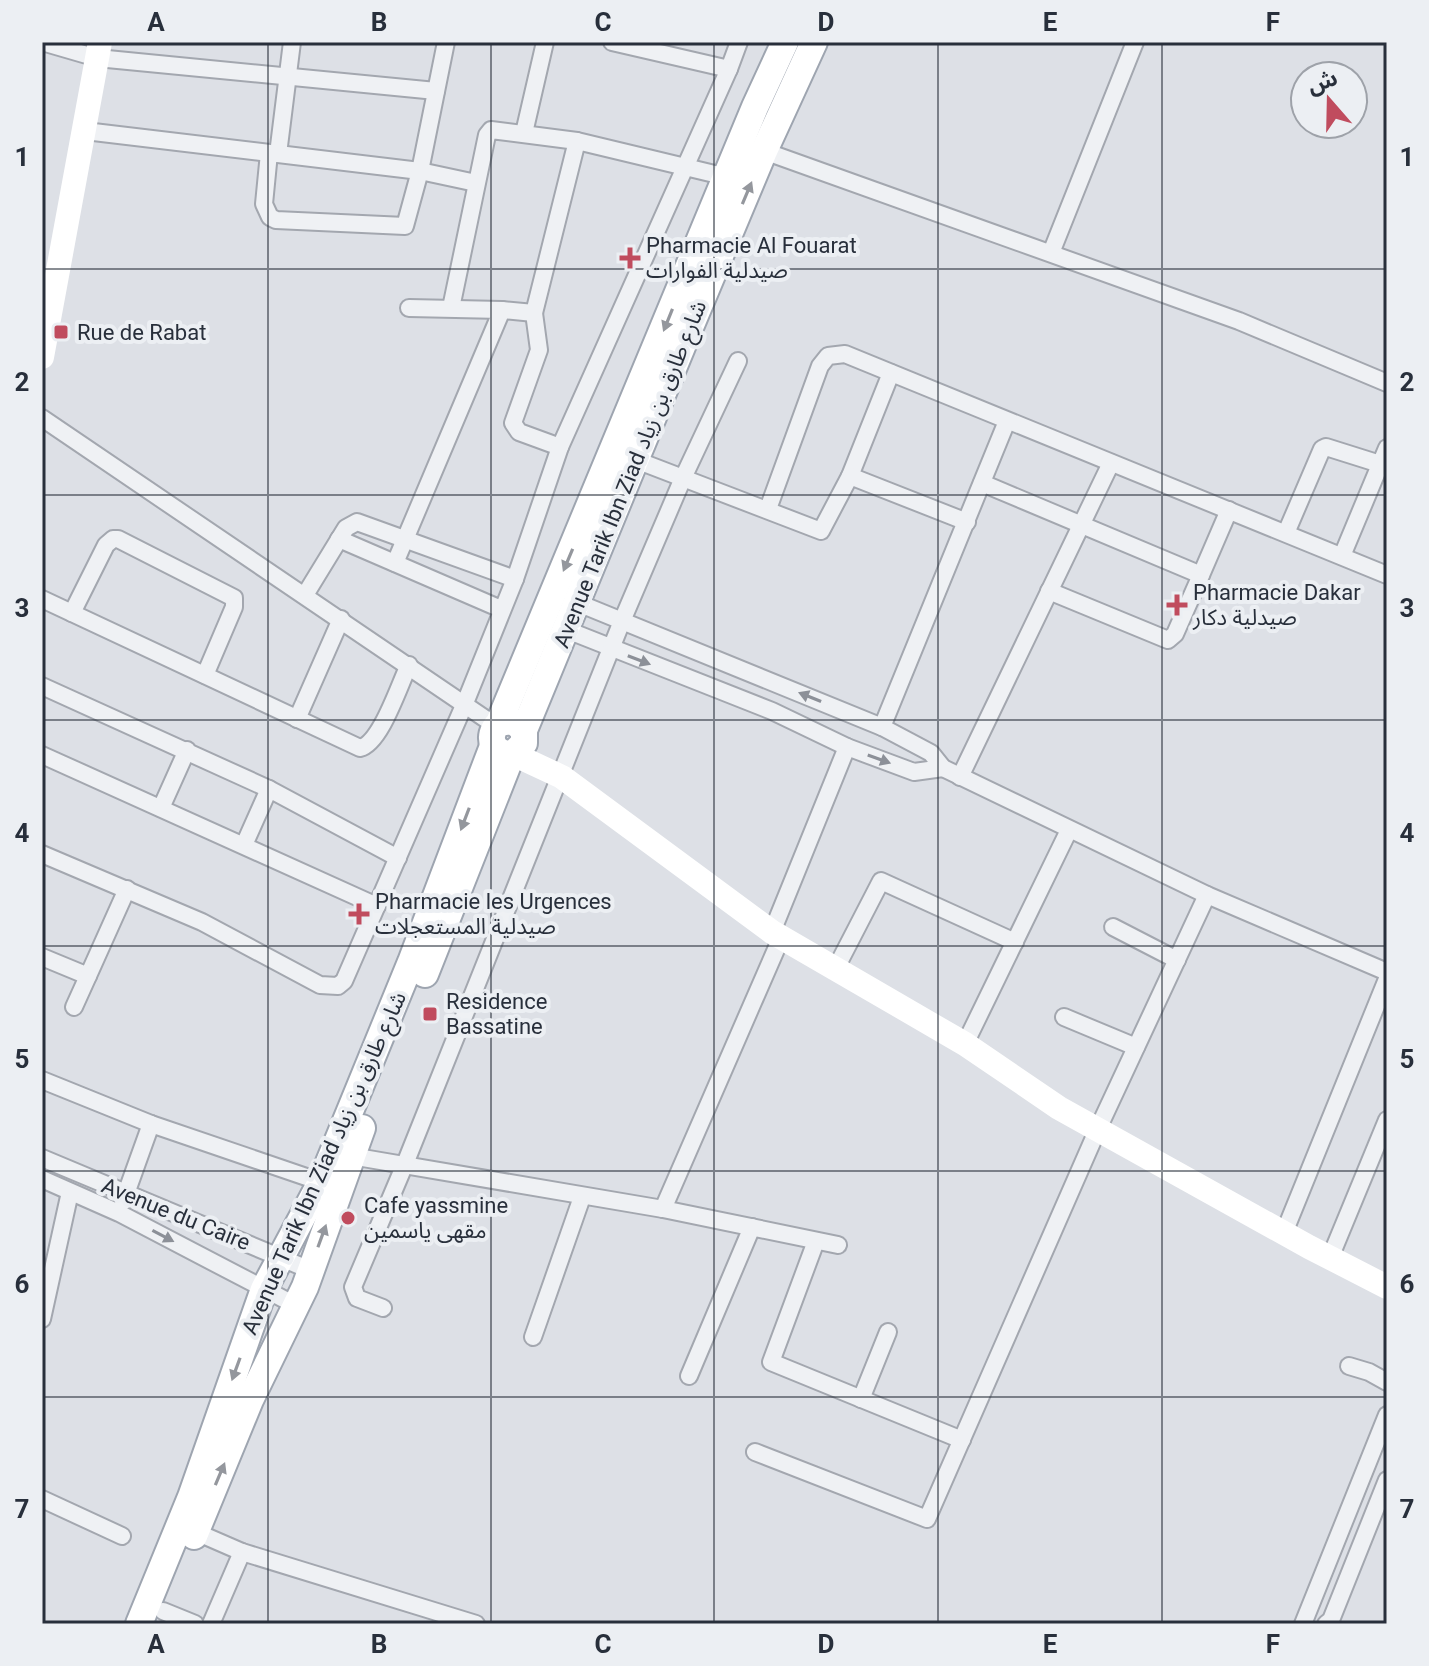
<svg xmlns="http://www.w3.org/2000/svg" width="1429" height="1666" font-family="Roboto,'Noto Sans Arabic',sans-serif">
	<style>
		.lines { fill: none; stroke-linecap: round; stroke-linejoin: round }
		.minor-casing { stroke: #a3a7af; stroke-width: 20 }
		.primary-casing { stroke: #9ea5b0; stroke-width: 30 }
		.minor { stroke: #eff1f4; stroke-width: 16 }
		.secondary { stroke: #fff; stroke-width: 24 }
		.primary { stroke: #fff; stroke-width: 26 }
		.oneway { fill: #94979d }
		.oneway2 { fill: #8c9098 }
		.grid { fill: none; stroke: #282f3b; stroke-width: 2; stroke-opacity: 0.55 }
		.poi-dot { fill: #c04c5e; stroke: #eceff3; stroke-width: 3 }
		.labels { text-anchor: middle; dominant-baseline: central; stroke-width: 8; stroke-linejoin: round; paint-order: stroke }
		.poi-label { font-size: 22px; fill: #282f3b; stroke: #eceff3; text-anchor: start }
		.street-label { font-size: 22px; fill: #282f3b; stroke: #eceff3 }
		.neatline { fill: none; stroke: #282f3b; stroke-width: 3 }
		.grid-label { font-size: 26px; text-anchor: middle; font-weight: bold; fill: #282f3b }
	</style>
	<rect width="100%" height="100%" fill="#dde0e6"/>
	<g class="lines">
		<g class="minor-casing">
			<g id="minor">
				<path d="M42 42 97 58 436 91"/>
				<path d="M612 42 729 69"/>
				<path d="M85 131 420 171 476 183"/>
				<path d="M524 133 545 42"/>
				<path d="M764 151 1239 321 1387 383"/>
				<path d="M269 153 264 204 270 217 276 220 405 226 420 171 446 42"/>
				<path d="M278 154 292 42"/>
				<path d="M1051 253 1135 42"/>
				<path d="M409 308 502 310 534 313 577 141"/>
				<path d="M451 308 487 135 491 130 577 141 727 177"/>
				<path d="M534 313 539 350 513 423 519 432 560 447"/>
				<path d="M42 418 496 726"/>
				<path d="M636 460 821 531 850 476 891 373"/>
				<path d="M850 476 967 522"/>
				<path d="M982 483 1201 575 1229 510"/>
				<path d="M768 509 820 366 828 356 845 354 1387 575"/>
				<path d="M1286 533 1322 449 1326 447 1380 464"/>
				<path d="M339 539 501 609"/>
				<path d="M1342 556 1387 448"/>
				<path d="M395 563 502 310"/>
				<path d="M1049 591 1168 640 1175 634 1201 575"/>
				<path d="M305 595 346 528 357 522 515 579"/>
				<path d="M42 599 360 748C381 743 399 685 409 665"/>
				<path d="M578 603 882 727 931 753 943 768 1207 895 1387 972"/>
				<path d="M72 613 106 545 113 539H118L234 598V607L205 675"/>
				<path d="M567 630 772 711 847 747 914 772 943 768"/>
				<path d="M42 686 269 789 398 858"/>
				<path d="M297 719 341 619"/>
				<path d="M882 727 1007 421"/>
				<path d="M42 755 377 906"/>
				<path d="M960 777 1111 463"/>
				<path d="M161 808 187 750"/>
				<path d="M244 845 269 789"/>
				<path d="M42 854 202 922 320 985 338 986 344 981 465 703 515 579 560 447 729 69 739 42"/>
				<path d="M1113 927 1177 960"/>
				<path d="M772 932 847 747"/>
				<path d="M42 957 88 976 127 889"/>
				<path d="M835 970 881 881 1015 942"/>
				<path d="M74 1007 88 976"/>
				<path d="M1064 1017 1136 1047"/>
				<path d="M965 1044 1069 830"/>
				<path d="M42 1080 151 1124 321 1182"/>
				<path d="M351 1156 663 1209 781 938"/>
				<path d="M42 1158 310 1270"/>
				<path d="M42 1179 119 1213 297 1306"/>
				<path d="M123 1202 151 1124"/>
				<path d="M663 1209 838 1245"/>
				<path d="M1284 1233 1387 979"/>
				<path d="M816 1241 771 1362 962 1440"/>
				<path d="M1330 1258 1387 1120"/>
				<path d="M383 1308 357 1298 353 1287 405 1164 622 621 683 478 738 361"/>
				<path d="M42 1319 70 1192"/>
				<path d="M533 1337 582 1197"/>
				<path d="M1349 1366 1369 1372 1387 1382"/>
				<path d="M689 1376 752 1227"/>
				<path d="M861 1399 888 1332"/>
				<path d="M755 1452 927 1519 1097 1131 1207 895"/>
				<path d="M42 1499 122 1536"/>
				<path d="M196 1532 242 1552 476 1624"/>
				<path d="M163 1611 195 1624"/>
				<path d="M211 1624 242 1552"/>
				<path d="M1303 1624 1387 1415"/>
				<path d="M1326 1624 1331 1620 1387 1480"/>
			</g>
		</g>
		<g class="primary-casing">
			<g id="primary">
				<path d="M499 723 513 721 524 730V743L513 754C493 755 485 737 499 723L755 107 785 42"/>
				<path d="M524 730 688 332 764 151 814 42"/>
				<path d="M425 974 512 754"/>
				<path d="M194 1536 250 1400 305 1287 362 1128"/>
				<path d="M139 1624 191 1497 264 1289 321 1182 411 962 493 746"/>
			</g>
		</g>
		<use href="#minor" class="minor"/>
		<g class="secondary">
			<path d="M42 357 100 42"/>
			<path d="M513 754 562 777 772 932 965 1044 1059 1108 1309 1247 1387 1287"/>
		</g>
		<use href="#primary" class="primary"/>
	</g>
	<defs><path id="oneway-solid" d="M-6-.8H1V-3.2L6.5 0L1 3.2V.8H-6Z" transform="scale(2)"/></defs>
	<g class="oneway">
		<use href="#oneway-solid" transform="translate(747 193) rotate(-67)"/>
		<use href="#oneway-solid" transform="translate(668 320) rotate(112)"/>
		<use href="#oneway-solid" transform="translate(568 560) rotate(113)"/>
		<use href="#oneway-solid" transform="translate(465 819) rotate(111)"/>
		<use href="#oneway-solid" transform="translate(322 1236) rotate(-70)"/>
		<use href="#oneway-solid" transform="translate(236 1369) rotate(110)"/>
		<use href="#oneway-solid" transform="translate(220 1474) rotate(-67)"/>
	</g>
	<g class="oneway2">
		<use href="#oneway-solid" transform="translate(639 660) rotate(21)"/>
		<use href="#oneway-solid" transform="translate(810 697) rotate(-158)"/>
		<use href="#oneway-solid" transform="translate(879 759) rotate(20)"/>
		<use href="#oneway-solid" transform="translate(163 1236) rotate(28)"/>
	</g>
	<path class="grid" d="M268 42V1624M491 42V1624M714 42V1624M938 42V1624M1162 42V1624M42 269H1387M42 495H1387M42 720H1387M42 946H1387M42 1171H1387M42 1397H1387"/>
	<g class="poi-dot">
		<path d="M626 246h8v8h8v8h-8v8h-8v-8h-8v-8h8z"/>
		<rect x="53" y="324" width="16" height="16" rx="4"/>
		<path d="M1173 593h8v8h8v8h-8v8h-8v-8h-8v-8h8z"/>
		<path d="M355 902h8v8h8v8h-8v8h-8v-8h-8v-8h8z"/>
		<rect x="422" y="1006" width="16" height="16" rx="4"/>
		<circle cx="348" cy="1218" r="8"/>
	</g>
	<g class="labels">
		<g class="poi-label">
			<text x="646" y="245">Pharmacie Al Fouarat<tspan x="646" dy="25">صيدلية الفوارات</tspan></text>
			<text x="77" y="332">Rue de Rabat</text>
			<text x="1193" y="592">Pharmacie Dakar<tspan x="1193" dy="25">صيدلية دكار</tspan></text>
			<text x="375" y="901">Pharmacie les Urgences<tspan x="375" dy="25">صيدلية المستعجلات</tspan></text>
			<text x="446" y="1001">Residence<tspan x="446" dy="25">Bassatine</tspan></text>
			<text x="364" y="1205">Cafe yassmine<tspan x="364" dy="25">مقهى ياسمين</tspan></text>
		</g>
		<g class="street-label">
			<text transform="translate(630 474) rotate(-68)">Avenue Tarik Ibn Ziad شارع طارق بن زياد</text>
			<text transform="translate(324 1163) rotate(-66)">Avenue Tarik Ibn Ziad شارع طارق بن زياد</text>
			<text transform="translate(176 1214) rotate(22)">Avenue du Caire</text>
		</g>
	</g>
	<rect width="1429" height="1666" fill="none" stroke="#eceff3" stroke-width="88"/>
	<g transform="translate(1329 100) rotate(340)"><circle r="38" fill="#eceff3" stroke="#9ea2a9" stroke-width="2"/>
	<path d="M0-6L14 30L0 20L-14 30Z" fill="#c04c5e"/>
	<text y="-12" font-size="22" font-weight="bold" text-anchor="middle" fill="#282f3b">ش</text>
	</g>
	<rect x="44" y="44" width="1341" height="1578" class="neatline"/>
	<g class="grid-label">
		<text x="156" y="31">A</text>
		<text x="379" y="31">B</text>
		<text x="603" y="31">C</text>
		<text x="826" y="31">D</text>
		<text x="1050" y="31">E</text>
		<text x="1273" y="31">F</text>
		<text x="22" y="166">1</text>
		<text x="1407" y="166">1</text>
		<text x="22" y="391">2</text>
		<text x="1407" y="391">2</text>
		<text x="22" y="617">3</text>
		<text x="1407" y="617">3</text>
		<text x="22" y="842">4</text>
		<text x="1407" y="842">4</text>
		<text x="22" y="1068">5</text>
		<text x="1407" y="1068">5</text>
		<text x="22" y="1293">6</text>
		<text x="1407" y="1293">6</text>
		<text x="22" y="1518">7</text>
		<text x="1407" y="1518">7</text>
		<text x="156" y="1653">A</text>
		<text x="379" y="1653">B</text>
		<text x="603" y="1653">C</text>
		<text x="826" y="1653">D</text>
		<text x="1050" y="1653">E</text>
		<text x="1273" y="1653">F</text>
	</g>
</svg>
